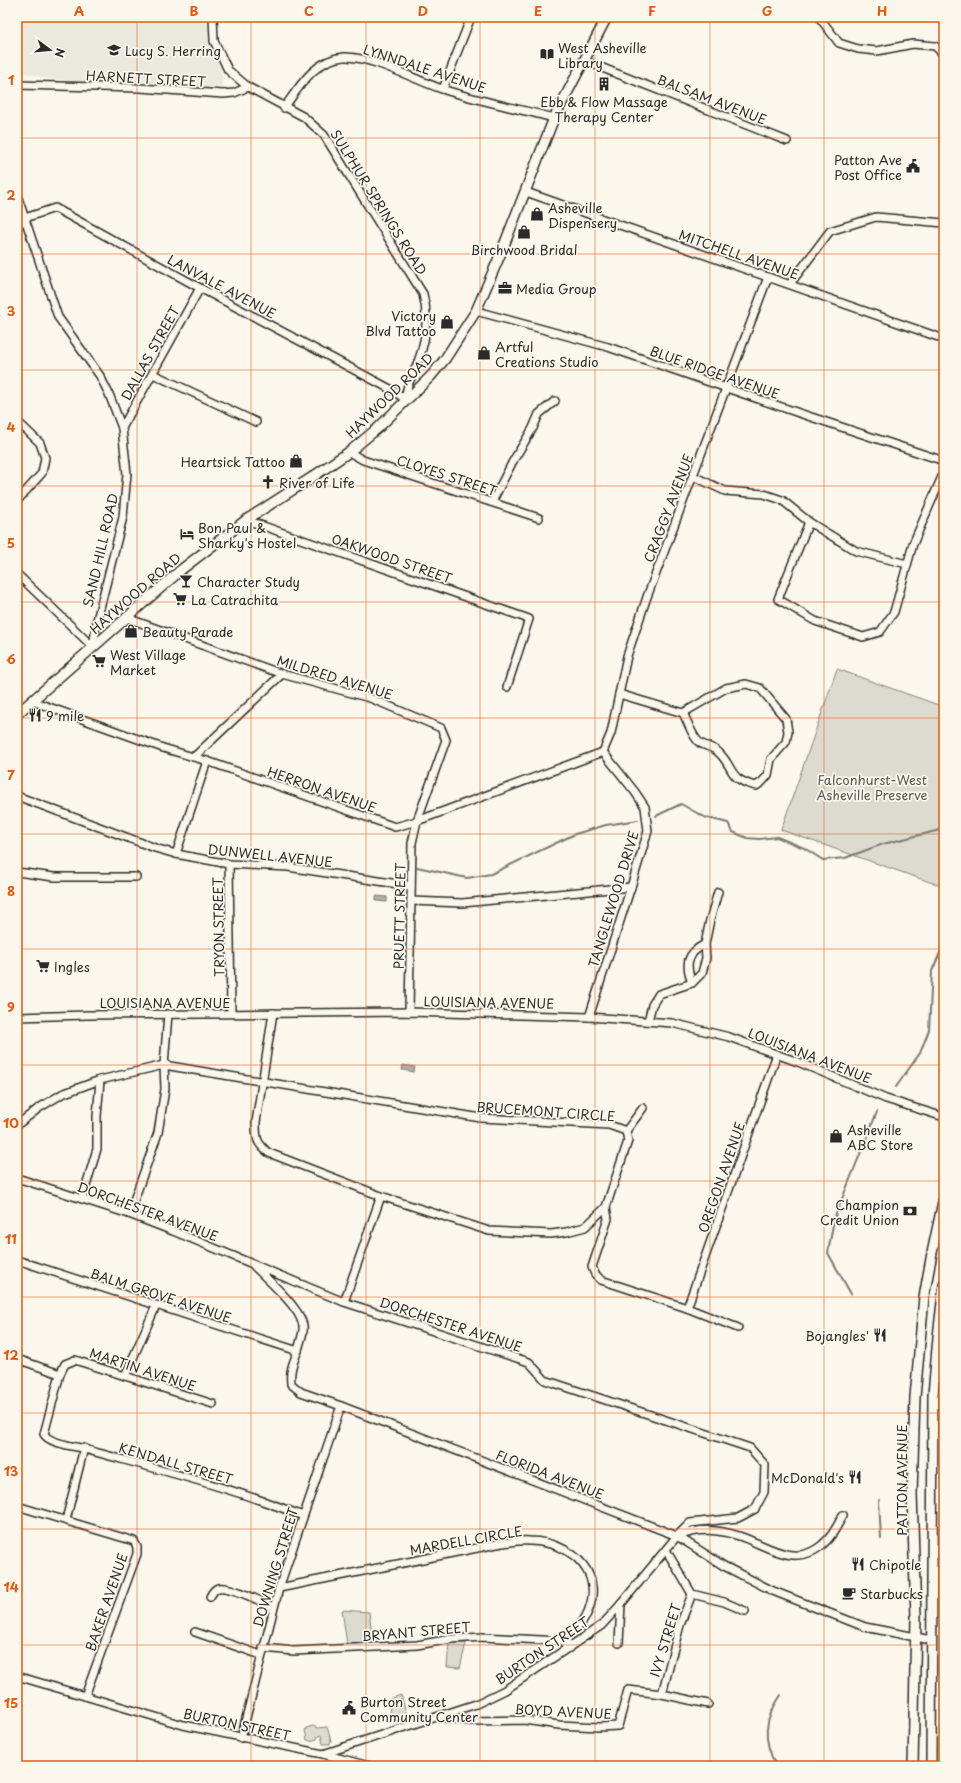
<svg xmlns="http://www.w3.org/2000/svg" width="961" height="1783" font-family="'Playpen Sans',sans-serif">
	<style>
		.built { fill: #ebe8de }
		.green { fill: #dddad0; stroke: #84827e }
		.water { fill: url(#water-ripples); stroke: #7b7a75 }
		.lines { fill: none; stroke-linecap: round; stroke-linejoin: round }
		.stream { stroke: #7b7a75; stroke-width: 2 }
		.minor-casing { stroke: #2b2b2b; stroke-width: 10 }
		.major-casing { stroke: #2b2b2b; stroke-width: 12 }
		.minor { stroke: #fbf7ec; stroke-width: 7 }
		.major { stroke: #fbf7ec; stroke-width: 9 }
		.grid { fill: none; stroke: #e8590c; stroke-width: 1; stroke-opacity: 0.55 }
		.labels { text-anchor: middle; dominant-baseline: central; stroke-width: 3.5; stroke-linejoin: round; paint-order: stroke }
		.poi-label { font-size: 13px; fill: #2b2b2b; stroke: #fbf7ec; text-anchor: start }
		.street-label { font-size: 13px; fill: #2b2b2b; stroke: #fbf7ec }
		.park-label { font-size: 13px; fill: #585754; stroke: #fbf7ec }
		.neatline { fill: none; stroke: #e8590c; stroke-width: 1.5 }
		.grid-label { font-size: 13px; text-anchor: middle; font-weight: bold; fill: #e8590c }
	</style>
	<defs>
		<pattern id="water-ripples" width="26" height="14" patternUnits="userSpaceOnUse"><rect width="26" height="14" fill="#b1afa7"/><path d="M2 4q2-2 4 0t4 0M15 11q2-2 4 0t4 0" fill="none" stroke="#908f88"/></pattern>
	</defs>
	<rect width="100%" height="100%" fill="#fbf7ec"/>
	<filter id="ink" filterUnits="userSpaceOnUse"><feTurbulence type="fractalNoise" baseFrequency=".025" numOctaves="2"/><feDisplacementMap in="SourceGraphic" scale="8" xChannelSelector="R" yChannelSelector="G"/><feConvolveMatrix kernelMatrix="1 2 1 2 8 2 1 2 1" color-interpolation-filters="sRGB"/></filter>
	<g filter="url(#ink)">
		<path class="built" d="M17 17H207L208 40 223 77 222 86H215L205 89 141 82H86L49 79 17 71Z"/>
		<g class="green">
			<path d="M837 669 944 707V887L781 830Z"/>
			<path d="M342 1610 369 1612 373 1643 347 1644Z"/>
			<path d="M449 1643H466L460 1668 447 1667Z"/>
			<path d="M401 1695 408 1719 394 1723 387 1700Z"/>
			<path d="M313 1726 317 1728 327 1727 331 1741 330 1744H323L321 1735 318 1736 317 1739 310 1741 307 1740 305 1730 306 1728Z"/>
		</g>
		<g class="water">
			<path d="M376 896 387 897V902L376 901Z"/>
			<path d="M403 1065 415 1067 414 1072 402 1070Z"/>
		</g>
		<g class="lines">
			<g class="stream">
				<path d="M656 816 681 804 704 817 728 823 733 832 747 838 759 839 777 837 804 848 823 860 845 858 883 844 944 829"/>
				<path d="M417 867 467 878 491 874 575 834 606 825 638 820"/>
				<path d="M896 1087 920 1053 929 1030 932 971 944 944"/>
				<path d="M851 1294 828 1253 834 1219 877 1112"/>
				<path d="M879 1500 881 1539"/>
				<path d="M776 1766C762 1738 764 1720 781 1695"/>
			</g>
			<g class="minor-casing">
				<g id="minor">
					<path d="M213 17 214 41 228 70 248 87 304 117 324 135 423 294C429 317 426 340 418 362 413 375 405 386 406 400"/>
					<path d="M819 17 839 43 858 49 877 51 913 44 935 46 944 55"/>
					<path d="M585 61 787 141"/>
					<path d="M17 85 140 88 223 94 234 93 248 87"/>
					<path d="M443 89 471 17"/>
					<path d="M284 108C299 87 315 59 344 57 372 56 415 80 442 89 478 101 517 108 554 118"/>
					<path d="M526 192 944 339"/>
					<path d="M17 195 58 317 100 376 109 394 122 428 127 474 123 517 97 620 93 647"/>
					<path d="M17 227 25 218 55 208 200 288 394 391 406 400"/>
					<path d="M790 284 830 231 876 217 944 223"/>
					<path d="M476 311 608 347 799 413 944 461"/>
					<path d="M153 374 256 422"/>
					<path d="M17 421 40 443 45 458 42 473 17 501"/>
					<path d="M122 428 200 288"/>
					<path d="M349 452 363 460 539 518"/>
					<path d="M693 476 725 491 764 494 782 500 809 522 856 551 907 564"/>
					<path d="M492 502 513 461 533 428 539 414 555 401"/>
					<path d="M246 520 529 619 507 687"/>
					<path d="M809 522 778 599 815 621 863 637 880 632 894 612 913 544 944 472"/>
					<path d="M17 574 93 647"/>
					<path d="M127 618 282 674 370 698 441 728 446 740 417 821 412 843 409 1012"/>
					<path d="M619 694 683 713C688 722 692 737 700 743 705 746 712 747 717 751 735 766 726 779 756 786L762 782 768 775 771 759 786 742 788 732 786 719 760 688 746 684 726 688 683 713"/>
					<path d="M32 701 163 748 207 761 395 827 417 821 603 752"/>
					<path d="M603 752 611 733 627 656 647 597 768 277"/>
					<path d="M194 757 282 674"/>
					<path d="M17 796 155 848 176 854 229 864 288 867 411 886"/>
					<path d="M176 854 207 761"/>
					<path d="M229 864 231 1013"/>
					<path d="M17 872 54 877H136"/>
					<path d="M411 901 462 903 631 887"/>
					<path d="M692 983C685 964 686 954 705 944"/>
					<path d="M273 1013 256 1122C256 1138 256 1143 269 1153L381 1196 489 1231 551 1234 566 1232 585 1227 606 1207 628 1141 626 1131"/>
					<path d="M17 1017 88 1015 409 1012 589 1017 672 1023 729 1037 798 1062 886 1099 944 1117"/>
					<path d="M589 1017 631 887 648 831 645 807 635 792 603 752"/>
					<path d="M648 1021 652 1005 659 994 692 983 702 973 706 958 705 944 710 920 718 892"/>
					<path d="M17 1125 39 1108 62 1094 100 1080 164 1065 481 1118 609 1125 626 1131"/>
					<path d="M626 1131 643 1108"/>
					<path d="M17 1178 129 1214 173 1231 344 1302 529 1362 545 1380 750 1448 765 1465 764 1492 755 1509 738 1518 690 1523 677 1536 621 1604 602 1625 505 1690 476 1704 323 1754 183 1725 17 1676"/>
					<path d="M82 1199 97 1149V1117L100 1080"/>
					<path d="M606 1207 608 1219 592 1267 595 1274 601 1280 687 1308 738 1328"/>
					<path d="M129 1214 158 1133 165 1089 164 1065 168 1014"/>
					<path d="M17 1260 298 1351"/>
					<path d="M254 1266C267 1279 297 1305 302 1322 305 1328 302 1336 300 1343 296 1360 289 1365 291 1384L301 1392 341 1406 677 1536 724 1566 773 1591 865 1627 931 1640"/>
					<path d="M344 1302 381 1196"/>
					<path d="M687 1308 777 1054"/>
					<path d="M17 1359 60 1374"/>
					<path d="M125 1376 156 1306"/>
					<path d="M213 1404 75 1360 65 1364 60 1374 44 1434C49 1444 77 1446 88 1450 160 1470 233 1488 303 1516"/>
					<path d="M17 1506 134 1541 137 1547V1554L85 1696"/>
					<path d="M66 1520 84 1448"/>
					<path d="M679 1536C700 1528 717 1529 739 1536 765 1544 794 1569 822 1545 832 1537 837 1526 843 1515"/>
					<path d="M666 1550 692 1594 724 1602 745 1611"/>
					<path d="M279 1588 502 1543C511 1542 521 1540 530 1541 573 1542 608 1575 585 1618 581 1625 572 1632 566 1638L569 1648"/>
					<path d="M210 1597C212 1593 213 1590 218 1588 230 1585 262 1602 273 1607"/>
					<path d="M195 1632 261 1655"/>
					<path d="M619 1643 621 1604"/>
					<path d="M263 1648 294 1651 417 1645 451 1639 483 1637 561 1641 569 1648"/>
					<path d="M662 1694 680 1625 692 1594"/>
					<path d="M438 1717 471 1721 524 1720 559 1725 599 1727 618 1726 628 1690 662 1694 708 1704"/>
					<path d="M241 1738 279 1588 341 1406"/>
					<path d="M323 1754 369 1766"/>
				</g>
			</g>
			<g class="major-casing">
				<g id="major">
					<path d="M17 714 182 569 246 520 311 478 349 452 378 428 431 376 445 359 476 311 501 253 554 118 607 17"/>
					<path d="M913 1766 916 1618 912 1494 915 1397 924 1297 932 1253 944 1197"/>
					<path d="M931 1766 933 1395 938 1337 944 1285"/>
				</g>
			</g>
			<use href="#minor" class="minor"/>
			<use href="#major" class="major"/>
		</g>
	</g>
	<path class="grid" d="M137 17V1766M251 17V1766M366 17V1766M480 17V1766M595 17V1766M710 17V1766M824 17V1766M17 138H944M17 254H944M17 370H944M17 486H944M17 602H944M17 718H944M17 834H944M17 949H944M17 1065H944M17 1181H944M17 1297H944M17 1413H944M17 1529H944M17 1645H944"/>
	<defs>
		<g id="school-bare" transform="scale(1.08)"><path d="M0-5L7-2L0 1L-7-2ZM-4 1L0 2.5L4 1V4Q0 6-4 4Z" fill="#2b2b2b" stroke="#fbf7ec" stroke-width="2.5" paint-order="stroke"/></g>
		<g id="library-bare" transform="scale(1.08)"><path d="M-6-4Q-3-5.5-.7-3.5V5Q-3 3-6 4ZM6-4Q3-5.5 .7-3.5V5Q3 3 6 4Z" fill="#2b2b2b" stroke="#fbf7ec" stroke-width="2.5" paint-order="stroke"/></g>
		<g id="building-bare" transform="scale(1.08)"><path d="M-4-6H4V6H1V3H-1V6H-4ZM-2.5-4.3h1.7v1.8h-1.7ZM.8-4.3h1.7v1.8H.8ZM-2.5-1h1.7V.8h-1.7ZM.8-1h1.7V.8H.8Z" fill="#2b2b2b" stroke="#fbf7ec" stroke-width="2.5" paint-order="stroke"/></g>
		<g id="civic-bare" transform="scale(1.08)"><path d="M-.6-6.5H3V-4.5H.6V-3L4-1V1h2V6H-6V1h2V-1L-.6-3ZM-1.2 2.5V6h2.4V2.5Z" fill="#2b2b2b" stroke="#fbf7ec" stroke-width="2.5" paint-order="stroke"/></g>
		<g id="shop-bare" transform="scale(1.08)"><path d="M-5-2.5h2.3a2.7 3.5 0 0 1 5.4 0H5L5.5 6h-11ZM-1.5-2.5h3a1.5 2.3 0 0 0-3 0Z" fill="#2b2b2b" stroke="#fbf7ec" stroke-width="2.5" paint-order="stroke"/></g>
		<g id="office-bare" transform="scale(1.08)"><path d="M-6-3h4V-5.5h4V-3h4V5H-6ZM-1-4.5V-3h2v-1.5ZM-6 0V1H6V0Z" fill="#2b2b2b" stroke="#fbf7ec" stroke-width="2.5" paint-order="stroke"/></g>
		<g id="church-bare" transform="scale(1.08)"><path d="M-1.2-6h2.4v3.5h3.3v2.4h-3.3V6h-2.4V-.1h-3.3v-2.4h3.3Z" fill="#2b2b2b" stroke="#fbf7ec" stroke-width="2.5" paint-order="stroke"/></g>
		<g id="hotel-bare" transform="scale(1.08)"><path d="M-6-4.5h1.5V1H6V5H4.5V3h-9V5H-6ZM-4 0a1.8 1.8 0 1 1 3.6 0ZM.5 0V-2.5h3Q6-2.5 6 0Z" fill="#2b2b2b" stroke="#fbf7ec" stroke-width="2.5" paint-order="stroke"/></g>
		<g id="bar-bare" transform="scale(1.08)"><path d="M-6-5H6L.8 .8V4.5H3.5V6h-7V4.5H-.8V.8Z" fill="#2b2b2b" stroke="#fbf7ec" stroke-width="2.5" paint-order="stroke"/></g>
		<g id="supermarket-bare" transform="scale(1.08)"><path d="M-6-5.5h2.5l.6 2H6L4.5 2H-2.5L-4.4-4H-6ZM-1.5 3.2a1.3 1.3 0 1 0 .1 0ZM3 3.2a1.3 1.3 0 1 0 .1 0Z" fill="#2b2b2b" stroke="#fbf7ec" stroke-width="2.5" paint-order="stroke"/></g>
		<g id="restaurant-bare" transform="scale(1.08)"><path d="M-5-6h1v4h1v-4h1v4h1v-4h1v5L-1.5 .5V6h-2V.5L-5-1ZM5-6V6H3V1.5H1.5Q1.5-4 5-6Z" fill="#2b2b2b" stroke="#fbf7ec" stroke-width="2.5" paint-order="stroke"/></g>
		<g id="bank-bare" transform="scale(1.08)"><path d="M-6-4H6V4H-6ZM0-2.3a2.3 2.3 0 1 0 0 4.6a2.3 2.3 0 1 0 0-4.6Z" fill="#2b2b2b" stroke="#fbf7ec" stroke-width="2.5" paint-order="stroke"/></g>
		<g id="cafe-bare" transform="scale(1.08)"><path d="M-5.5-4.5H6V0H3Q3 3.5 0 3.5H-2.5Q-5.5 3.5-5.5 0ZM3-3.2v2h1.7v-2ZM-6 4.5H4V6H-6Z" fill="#2b2b2b" stroke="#fbf7ec" stroke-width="2.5" paint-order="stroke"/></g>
	</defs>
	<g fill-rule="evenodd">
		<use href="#school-bare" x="114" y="50"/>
		<use href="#library-bare" x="547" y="54"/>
		<use href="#building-bare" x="604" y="84"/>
		<use href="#civic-bare" x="913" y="166"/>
		<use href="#shop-bare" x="537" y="214"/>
		<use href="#shop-bare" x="524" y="232"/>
		<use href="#office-bare" x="505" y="288"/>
		<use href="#shop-bare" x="447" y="322"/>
		<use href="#shop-bare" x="484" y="353"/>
		<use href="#shop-bare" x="296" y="461"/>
		<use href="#church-bare" x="268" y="482"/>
		<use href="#hotel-bare" x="187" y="534"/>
		<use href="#bar-bare" x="186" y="581"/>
		<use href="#supermarket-bare" x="180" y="599"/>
		<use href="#shop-bare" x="131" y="631"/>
		<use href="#supermarket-bare" x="99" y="661"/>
		<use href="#restaurant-bare" x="35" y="715"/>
		<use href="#supermarket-bare" x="43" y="966"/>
		<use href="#shop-bare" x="836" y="1136"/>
		<use href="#bank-bare" x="910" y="1211"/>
		<use href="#restaurant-bare" x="880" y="1335"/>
		<use href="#restaurant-bare" x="855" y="1477"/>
		<use href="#restaurant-bare" x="858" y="1564"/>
		<use href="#cafe-bare" x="849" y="1593"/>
		<use href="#civic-bare" x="349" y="1708"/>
	</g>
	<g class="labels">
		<g class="poi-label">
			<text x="558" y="47">West Asheville<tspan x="558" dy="15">Library</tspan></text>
			<text x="125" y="50">Lucy S. Herring</text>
			<text x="604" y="101" text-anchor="middle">Ebb &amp; Flow Massage<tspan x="604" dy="15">Therapy Center</tspan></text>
			<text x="902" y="159" text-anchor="end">Patton Ave<tspan x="902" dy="15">Post Office</tspan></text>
			<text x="548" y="207">Asheville<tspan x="548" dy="15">Dispensery</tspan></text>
			<text x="524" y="249" text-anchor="middle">Birchwood Bridal</text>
			<text x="516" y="288">Media Group</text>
			<text x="436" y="315" text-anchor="end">Victory<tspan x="436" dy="15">Blvd Tattoo</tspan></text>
			<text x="495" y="346">Artful<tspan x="495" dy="15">Creations Studio</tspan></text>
			<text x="285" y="461" text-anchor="end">Heartsick Tattoo</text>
			<text x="279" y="482">River of Life</text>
			<text x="198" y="527">Bon Paul &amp;<tspan x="198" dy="15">Sharky's Hostel</tspan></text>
			<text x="197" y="581">Character Study</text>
			<text x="191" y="599">La Catrachita</text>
			<text x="142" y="631">Beauty Parade</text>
			<text x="110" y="654">West Village<tspan x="110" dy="15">Market</tspan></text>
			<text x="46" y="715">9 mile</text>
			<text x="54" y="966">Ingles</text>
			<text x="847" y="1129">Asheville<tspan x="847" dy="15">ABC Store</tspan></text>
			<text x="899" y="1204" text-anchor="end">Champion<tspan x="899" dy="15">Credit Union</tspan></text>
			<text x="869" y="1335" text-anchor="end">Bojangles'</text>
			<text x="844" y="1477" text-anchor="end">McDonald's</text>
			<text x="869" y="1564">Chipotle</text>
			<text x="860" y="1593">Starbucks</text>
			<text x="360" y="1701">Burton Street<tspan x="360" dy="15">Community Center</tspan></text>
		</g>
		<g class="street-label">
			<text transform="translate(425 68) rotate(18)">LYNNDALE AVENUE</text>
			<text transform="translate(146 78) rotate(3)">HARNETT STREET</text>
			<text transform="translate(712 99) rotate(21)">BALSAM AVENUE</text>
			<text transform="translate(379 202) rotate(58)">SULPHUR SPRINGS ROAD</text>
			<text transform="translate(739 254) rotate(19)">MITCHELL AVENUE</text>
			<text transform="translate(222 286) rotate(28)">LANVALE AVENUE</text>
			<text transform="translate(150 353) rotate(-61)">DALLAS STREET</text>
			<text transform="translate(715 372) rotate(19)">BLUE RIDGE AVENUE</text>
			<text transform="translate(389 395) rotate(-44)">HAYWOOD ROAD</text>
			<text transform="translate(447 475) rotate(18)">CLOYES STREET</text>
			<text transform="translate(668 508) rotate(-69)">CRAGGY AVENUE</text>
			<text transform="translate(100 550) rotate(-77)">SAND HILL ROAD</text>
			<text transform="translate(392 558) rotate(19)">OAKWOOD STREET</text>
			<text transform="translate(135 593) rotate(-41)">HAYWOOD ROAD</text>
			<text transform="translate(335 677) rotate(17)">MILDRED AVENUE</text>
			<text transform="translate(322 789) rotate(19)">HERRON AVENUE</text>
			<text transform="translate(270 855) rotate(6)">DUNWELL AVENUE</text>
			<text transform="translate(613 899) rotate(-73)">TANGLEWOOD DRIVE</text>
			<text transform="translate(399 916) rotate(-89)">PRUETT STREET</text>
			<text transform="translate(218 927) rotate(-91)">TRYON STREET</text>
			<text x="165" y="1002">LOUISIANA AVENUE</text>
			<text transform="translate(489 1002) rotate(1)">LOUISIANA AVENUE</text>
			<text transform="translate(810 1055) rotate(21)">LOUISIANA AVENUE</text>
			<text transform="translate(546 1111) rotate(4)">BRUCEMONT CIRCLE</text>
			<text transform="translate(721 1177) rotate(-71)">OREGON AVENUE</text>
			<text transform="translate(148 1211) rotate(20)">DORCHESTER AVENUE</text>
			<text transform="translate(161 1295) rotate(18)">BALM GROVE AVENUE</text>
			<text transform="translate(451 1324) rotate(18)">DORCHESTER AVENUE</text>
			<text transform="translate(143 1369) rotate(18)">MARTIN AVENUE</text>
			<text transform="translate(176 1463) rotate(16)">KENDALL STREET</text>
			<text transform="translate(550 1474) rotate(21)">FLORIDA AVENUE</text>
			<text transform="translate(901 1480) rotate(-90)">PATTON AVENUE</text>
			<text transform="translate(466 1540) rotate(-10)">MARDELL CIRCLE</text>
			<text transform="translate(275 1567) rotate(-73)">DOWNING STREET</text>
			<text transform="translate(106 1602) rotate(-71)">BAKER AVENUE</text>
			<text transform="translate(416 1631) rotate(-5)">BRYANT STREET</text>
			<text transform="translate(665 1640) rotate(-73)">IVY STREET</text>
			<text transform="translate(542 1650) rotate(-34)">BURTON STREET</text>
			<text transform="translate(563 1711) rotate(3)">BOYD AVENUE</text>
			<text transform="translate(237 1724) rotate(12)">BURTON STREET</text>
		</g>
		<g class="park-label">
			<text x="872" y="779">Falconhurst-West<tspan x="872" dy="15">Asheville Preserve</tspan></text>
		</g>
	</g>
	<rect width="961" height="1783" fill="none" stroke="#fbf7ec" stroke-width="44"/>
	<g transform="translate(50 50) rotate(106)" stroke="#fbf7ec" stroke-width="3" paint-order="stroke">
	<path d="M0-3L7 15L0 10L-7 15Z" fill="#2b2b2b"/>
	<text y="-6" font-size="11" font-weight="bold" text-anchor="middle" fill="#2b2b2b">N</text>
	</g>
	<rect x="22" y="22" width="917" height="1739" class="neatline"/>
	<g class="grid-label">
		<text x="79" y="16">A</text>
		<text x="194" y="16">B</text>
		<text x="309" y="16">C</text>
		<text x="423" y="16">D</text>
		<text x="538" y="16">E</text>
		<text x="652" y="16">F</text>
		<text x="767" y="16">G</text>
		<text x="882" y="16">H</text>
		<text x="11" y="85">1</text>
		<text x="11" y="200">2</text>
		<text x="11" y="316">3</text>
		<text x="11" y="432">4</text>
		<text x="11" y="548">5</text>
		<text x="11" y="664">6</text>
		<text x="11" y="780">7</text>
		<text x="11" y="896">8</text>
		<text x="11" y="1012">9</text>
		<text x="11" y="1128">10</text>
		<text x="11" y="1244">11</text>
		<text x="11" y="1360">12</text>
		<text x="11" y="1476">13</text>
		<text x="11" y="1592">14</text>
		<text x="11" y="1708">15</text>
	</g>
</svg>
